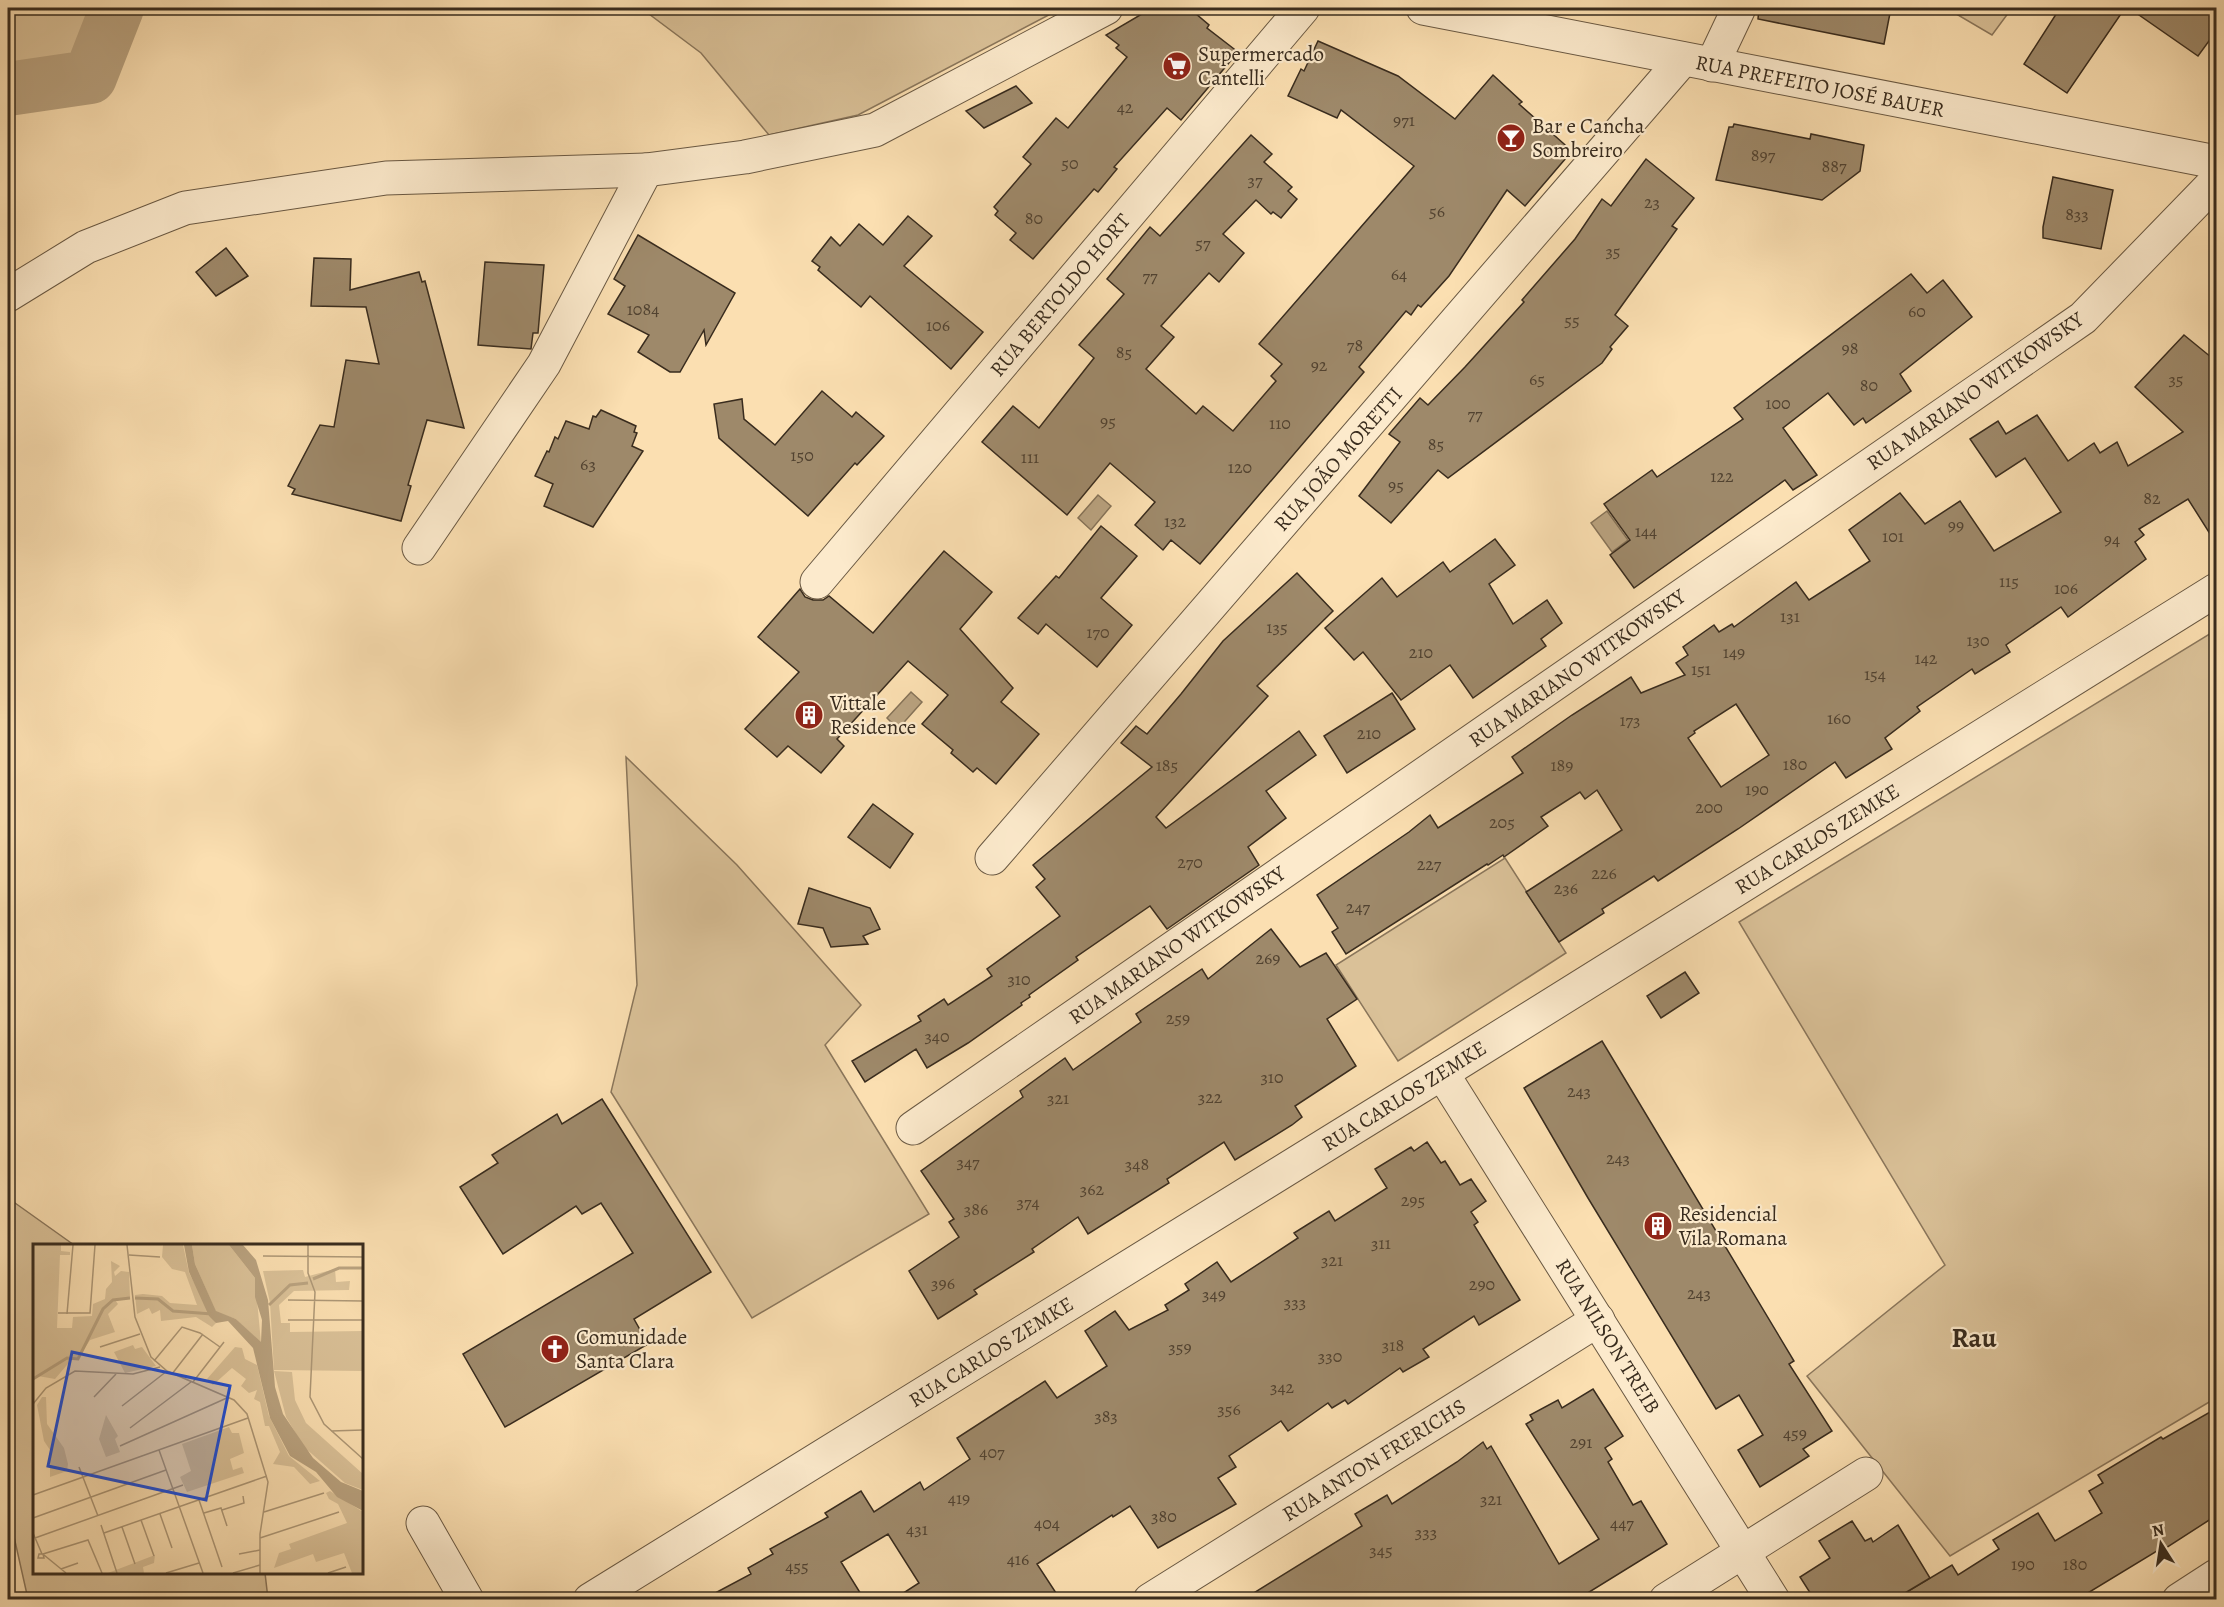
<svg xmlns="http://www.w3.org/2000/svg" width="2224" height="1607" font-family="Alegreya,serif">
	<style>
		.green { fill: #dac198; stroke: #8a765b; stroke-width: 1.5 }
		.water { fill: #b9a27f; stroke: #867358; stroke-width: 1.5 }
		.lines { fill: none; stroke-linecap: round; stroke-linejoin: round }
		.river { stroke: #b9a27f; stroke-width: 54 }
		.building { fill: #9e896a; stroke: #392c1e; stroke-width: 1.5; fill-rule: evenodd }
		.minor-casing { stroke: #6a5943; stroke-width: 35 }
		.minor { stroke: #fceacc; stroke-width: 33 }
		.labels { text-anchor: middle; dominant-baseline: central; stroke-width: 4.5; stroke-linejoin: round; paint-order: stroke }
		.number-label { font-size: 18px; fill: #524331 }
		.poi-label { font-size: 21px; fill: #392c1e; stroke: #fceacc; text-anchor: start }
		.street-label { font-size: 21px; fill: #392c1e; stroke: #fceacc }
		.district-label { font-size: 27px; font-weight: bold; fill: #392c1e; stroke: #fceacc }
		.inset-river { fill: none; stroke: #b9a27f; stroke-width: 3 }
		.inset-road { fill: none; stroke: #ad9776; stroke-width: 1.5 }
		.view { fill: #1d4ed8; fill-opacity: 0.15; stroke: #1d4ed8; stroke-width: 3 }
		.inset-edge { fill: none; stroke: #392c1e; stroke-width: 3 }
	</style>
	<rect width="100%" height="100%" fill="#fbdfb1"/>
	<filter id="stains"><feTurbulence type="fractalNoise" baseFrequency=".00333" numOctaves="4"/><feColorMatrix values="0 0 0 0 .2 0 0 0 0 .09 0 0 0 0 .02 0 0 0 .5 -.17"/></filter>
	<radialGradient id="worn" r=".72"><stop offset=".6" stop-color="#630" stop-opacity="0"/><stop offset="1" stop-color="#630" stop-opacity=".3"/></radialGradient>
	<g class="green">
		<path d="M8 8H117L90 77 11 88 8 95Z"/>
		<path d="M641 8H1062L858 115 769 135 701 53Z"/>
		<path d="M1946 8H2012L1992 35Z"/>
		<path d="M2216 630V1398L1950 1556 1807 1376 1945 1265 1739 922Z"/>
		<path d="M626 757 737 865 861 1005 825 1045 929 1214 752 1318 611 1092 637 985Z"/>
		<path d="M1505 858 1566 953 1398 1061 1336 965Z"/>
		<path d="M8 1198 74 1245 34 1246V1572L265 1573 268 1599H28L8 1510Z"/>
	</g>
	<g class="water">
		<path d="M1098 495 1111 506 1091 530 1078 518Z"/>
		<path d="M1607 511 1628 540 1612 552 1591 523Z"/>
		<path d="M911 692 922 702 898 729 887 718Z"/>
	</g>
	<g class="lines">
		<path class="river" d="M8 89 90 77 117 8"/>
	</g>
	<g class="building">
		<path d="M1152 8H1189L1209 25 1207 28 1238 52 1181 120 1167 108 1114 167 1117 169 1098 192 1094 189 1033 259 1010 240 1016 233 995 215 998 211 994 207 1031 164 1023 157 1056 118 1068 128 1127 57 1116 48 1119 45 1106 35Z"/>
		<path d="M1759 8H1891L1884 44 1758 19Z"/>
		<path d="M2060 8H2125L2067 93 2024 64Z"/>
		<path d="M2129 8H2217V30L2198 56Z"/>
		<path d="M1318 41 1398 76 1455 119 1493 75 1522 102 1519 104 1572 151 1525 206 1507 190 1449 276 1421 307 1418 305 1411 315 1406 311 1359 367 1364 372 1200 564 1171 540 1163 550 1135 525 1155 502 1110 463 1067 515 982 442 1013 406 1039 428 1094 358 1079 345 1124 294 1107 279 1150 227 1160 236 1251 135 1272 154 1264 162 1292 187 1288 191 1297 199 1281 218 1273 212 1271 214 1256 200 1223 234 1244 253 1219 282 1209 273 1161 326 1174 337 1146 369 1196 414 1203 406 1233 431 1276 381 1271 376 1282 364 1259 344 1414 166 1341 110 1337 118 1288 96 1301 69 1304 71Z"/>
		<path d="M1016 86 1032 103 984 128 966 111Z"/>
		<path d="M1734 124 1810 139 1811 134 1864 145 1860 171 1822 200 1716 180 1729 127H1733Z"/>
		<path d="M1646 159 1694 198 1672 226 1677 229 1615 315 1628 326 1610 347 1612 349 1602 363 1448 478 1438 470 1391 523 1359 496 1400 442 1389 434 1420 398 1428 405 1465 367 1524 302 1522 300 1575 239 1602 199 1611 206Z"/>
		<path d="M2053 177 2113 190 2101 249 2043 238V227Z"/>
		<path d="M908 216 932 236 904 266 983 332 951 369 870 296 861 307 818 270 820 267 812 261 831 237 840 246 859 224 883 245Z"/>
		<path d="M638 235 735 293 706 345 704 330 680 372H670L638 352 649 335 608 314 625 286 614 279Z"/>
		<path d="M226 248 248 276 216 296 196 272Z"/>
		<path d="M314 258 351 259 350 290 419 272 422 282 425 281 464 428 427 420 408 485 411 486 401 521 292 494 295 489 288 486 320 425 334 427 346 360 379 364 366 307 311 306Z"/>
		<path d="M485 262 544 265 538 333H533L531 349 478 345Z"/>
		<path d="M1911 274 1927 293 1943 280 1972 317 1900 374 1911 391 1866 423 1863 418 1854 425 1828 393 1783 428 1817 475 1793 490 1785 480 1634 588 1610 555 1630 540 1604 504 1652 470 1657 477 1743 419 1734 408Z"/>
		<path d="M2184 335 2217 362V545L2188 499 2139 529 2144 535 2135 542 2146 559 2068 617 2061 607 2006 645 2010 652 1975 674 1972 669 1917 707 1920 711 1885 738 1892 749 1846 778 1835 762 1738 829 1658 881 1654 876 1602 909 1604 913 1559 942 1526 892 1622 830 1597 790 1585 799 1580 792 1541 817 1548 826 1504 857 1503 855 1488 865 1487 864 1346 954 1332 932 1338 928 1317 895 1409 832 1430 815 1438 828 1523 773 1512 757 1572 715 1631 677 1641 693 1685 675 1676 663 1688 655 1683 647 1714 625 1719 632 1732 624 1734 627 1796 582 1809 600 1870 561 1849 530 1900 493 1925 524 1960 501 1994 551 2061 512 2025 458 1996 477 1970 439 1998 421 2006 434 2037 415 2068 461 2094 443 2100 453 2117 442 2128 466 2183 432 2135 387ZM1736 704 1769 755 1721 787 1688 738 1695 733 1694 731Z"/>
		<path d="M822 391 852 417 856 412 884 436 857 465 855 463 808 516 719 438 714 404 742 399 744 419 775 445Z"/>
		<path d="M601 410 636 426 634 432 637 433 632 446 643 451 593 527 544 506 553 484 535 476 547 451 549 452 555 437 558 439 566 421 589 429 593 416 596 417Z"/>
		<path d="M1101 526 1137 556 1101 598 1132 625 1097 667 1046 624 1038 634 1018 618 1056 576 1059 578Z"/>
		<path d="M1495 539 1515 565 1489 584 1513 624 1547 600 1562 623 1541 639 1546 646 1473 698 1450 665 1401 700 1363 652 1354 660 1325 628 1382 578 1397 597 1443 562 1450 572Z"/>
		<path d="M944 551 992 592 960 629 1013 688 1001 702 1039 734 996 784 977 768 973 772 951 753 953 750 922 724 948 695 908 661 837 739 844 746 821 773 788 746 777 757 745 729 799 672 758 637 800 589 805 597 813 600H823L829 596 873 633Z"/>
		<path d="M1297 573 1333 611 1257 686 1268 696 1156 817 1166 828 1299 731 1316 755 1266 791 1286 818 1248 847 1259 865 1167 929 1150 906 1076 957 1078 960 1029 995 1030 997 1021 1003 1022 1005 968 1043 927 1068 916 1049 865 1082 852 1061 921 1021 918 1016 944 999 948 1005 992 976 987 969 1060 916 1036 887 1045 879 1033 865 1152 767 1121 743 1136 726 1147 734 1181 694 1223 641Z"/>
		<path d="M1392 693 1415 729 1347 773 1324 736Z"/>
		<path d="M873 804 913 834 890 868 848 837Z"/>
		<path d="M809 888 870 908 880 929 863 936 868 944 831 947 823 928 798 924Z"/>
		<path d="M1271 929 1300 967 1326 953 1357 999 1327 1019 1356 1066 1295 1106 1302 1117 1292 1125 1235 1160 1224 1142 1167 1179 1169 1183 1088 1234 1078 1217 1032 1249 1034 1252 974 1290 977 1294 938 1319 909 1271 959 1237 949 1222 954 1219 921 1171 1023 1097 1020 1091 1065 1058 1073 1070 1141 1022 1136 1014 1202 969 1208 979Z"/>
		<path d="M1685 972 1699 993 1661 1018 1647 996Z"/>
		<path d="M1602 1041 1794 1361 1789 1364 1832 1431 1803 1449 1809 1456 1760 1487 1738 1450 1763 1435 1739 1395 1716 1409 1588 1198 1524 1088Z"/>
		<path d="M602 1099 711 1272 634 1319 648 1344 505 1427 463 1354 633 1253 601 1203 582 1214 576 1206 503 1254 460 1187 498 1163 492 1155 557 1114 562 1124Z"/>
		<path d="M1427 1142 1441 1163 1445 1161 1460 1185 1471 1179 1486 1201 1471 1212 1478 1222 1474 1225 1520 1300 1479 1325 1474 1316 1423 1349 1429 1357 1403 1372 1400 1368 1348 1404 1345 1400 1332 1408 1328 1403 1288 1431 1281 1421 1229 1456 1236 1467 1218 1478 1236 1504 1158 1548 1130 1506 1113 1517 1112 1515 1037 1564 1060 1599H894L919 1583 888 1534 841 1562 864 1599H704L751 1574 748 1568 773 1554 770 1549 828 1517 825 1513 861 1491 874 1512 920 1482 924 1490 970 1459 957 1438 1045 1381 1057 1398 1107 1366 1085 1331 1115 1311 1129 1330 1168 1310 1165 1305 1189 1290 1185 1284 1217 1262 1231 1282 1298 1238 1294 1233 1329 1211 1335 1221 1387 1188 1375 1169 1411 1147 1414 1151Z"/>
		<path d="M1593 1389 1623 1436 1605 1448 1612 1459 1608 1462 1633 1505 1641 1501 1667 1544 1578 1599H1244L1362 1526 1355 1514 1387 1495 1392 1504 1457 1462 1483 1442 1487 1449 1491 1446 1559 1564 1599 1539 1526 1424 1533 1420 1530 1415 1558 1400 1562 1408Z"/>
		<path d="M2217 1408V1515L2166 1548 2165 1546 2078 1599H1895L1952 1565 1958 1575 1999 1549 1993 1540 2038 1513 2055 1541 2102 1513 2089 1491 2103 1483 2098 1475 2161 1437 2163 1439Z"/>
		<path d="M1852 1521 1865 1541 1871 1538 1873 1542 1898 1525 1930 1578 1895 1599H1814L1800 1577 1830 1558 1819 1541Z"/>
	</g>
	<g class="lines">
		<g class="minor-casing">
			<g id="minor">
				<path d="M1423 8 2216 162"/>
				<path d="M1712 65 1739 8"/>
				<path d="M8 295 86 247 185 208 386 178 646 170 745 157 875 130 1106 8"/>
				<path d="M419 548 544 364 646 170"/>
				<path d="M817 582 1303 8"/>
				<path d="M992 858 1683 59"/>
				<path d="M1442 1073 1773 1600"/>
				<path d="M913 1128 2083 318 2216 181"/>
				<path d="M423 1523 467 1600"/>
				<path d="M590 1600 1442 1073 2216 590"/>
				<path d="M1150 1600 1598 1320"/>
				<path d="M1666 1600 1866 1474"/>
				<path d="M2179 1600 2216 1576"/>
			</g>
		</g>
		<use href="#minor" class="minor"/>
	</g>
	<defs>
		<g id="supermarket-disc" transform="scale(1.5)"><circle r="9.5" fill="#8f2418" stroke="#fceacc"/><path d="M-6-5.5h2.5l.6 2H6L4.5 2H-2.5L-4.4-4H-6ZM-1.5 3.2a1.3 1.3 0 1 0 .1 0ZM3 3.2a1.3 1.3 0 1 0 .1 0Z" fill="#fff"/></g>
		<g id="bar-disc" transform="scale(1.5)"><circle r="9.5" fill="#8f2418" stroke="#fceacc"/><path d="M-6-5H6L.8 .8V4.5H3.5V6h-7V4.5H-.8V.8Z" fill="#fff"/></g>
		<g id="building-disc" transform="scale(1.5)"><circle r="9.5" fill="#8f2418" stroke="#fceacc"/><path d="M-4-6H4V6H1V3H-1V6H-4ZM-2.5-4.3h1.7v1.8h-1.7ZM.8-4.3h1.7v1.8H.8ZM-2.5-1h1.7V.8h-1.7ZM.8-1h1.7V.8H.8Z" fill="#fff"/></g>
		<g id="church-disc" transform="scale(1.5)"><circle r="9.5" fill="#8f2418" stroke="#fceacc"/><path d="M-1.2-6h2.4v3.5h3.3v2.4h-3.3V6h-2.4V-.1h-3.3v-2.4h3.3Z" fill="#fff"/></g>
	</defs>
	<g fill-rule="evenodd">
		<use href="#supermarket-disc" x="1177" y="66"/>
		<use href="#bar-disc" x="1511" y="138"/>
		<use href="#building-disc" x="809" y="715"/>
		<use href="#building-disc" x="1658" y="1226"/>
		<use href="#church-disc" x="555" y="1349"/>
	</g>
	<g class="labels">
		<g class="number-label">
			<text x="1125" y="107">42</text>
			<text x="1404" y="120">971</text>
			<text x="1763" y="155">897</text>
			<text x="1070" y="163">50</text>
			<text x="1834" y="166">887</text>
			<text x="1255" y="180">37</text>
			<text x="1652" y="202">23</text>
			<text x="1437" y="211">56</text>
			<text x="2077" y="214">833</text>
			<text x="1034" y="218">80</text>
			<text x="1203" y="243">57</text>
			<text x="1613" y="251">35</text>
			<text x="1399" y="274">64</text>
			<text x="1150" y="276">77</text>
			<text x="643" y="309">1084</text>
			<text x="1917" y="311">60</text>
			<text x="1572" y="320">55</text>
			<text x="938" y="325">106</text>
			<text x="1355" y="345">78</text>
			<text x="1850" y="348">98</text>
			<text x="1124" y="352">85</text>
			<text x="1319" y="365">92</text>
			<text x="1537" y="379">65</text>
			<text x="2176" y="379">35</text>
			<text x="1869" y="385">80</text>
			<text x="1778" y="403">100</text>
			<text x="1475" y="414">77</text>
			<text x="1108" y="421">95</text>
			<text x="1280" y="423">110</text>
			<text x="1436" y="444">85</text>
			<text x="802" y="455">150</text>
			<text x="1030" y="457">111</text>
			<text x="588" y="464">63</text>
			<text x="1240" y="467">120</text>
			<text x="1722" y="476">122</text>
			<text x="1396" y="485">95</text>
			<text x="2152" y="498">82</text>
			<text x="1175" y="521">132</text>
			<text x="1956" y="525">99</text>
			<text x="1646" y="531">144</text>
			<text x="1893" y="536">101</text>
			<text x="2112" y="539">94</text>
			<text x="2009" y="581">115</text>
			<text x="2066" y="588">106</text>
			<text x="1790" y="616">131</text>
			<text x="1277" y="627">135</text>
			<text x="1098" y="632">170</text>
			<text x="1978" y="640">130</text>
			<text x="1421" y="652">210</text>
			<text x="1734" y="652">149</text>
			<text x="1926" y="658">142</text>
			<text x="1701" y="669">151</text>
			<text x="1875" y="674">154</text>
			<text x="1839" y="718">160</text>
			<text x="1630" y="720">173</text>
			<text x="1369" y="733">210</text>
			<text x="1795" y="764">180</text>
			<text x="1167" y="765">185</text>
			<text x="1562" y="765">189</text>
			<text x="1757" y="789">190</text>
			<text x="1709" y="807">200</text>
			<text x="1502" y="822">205</text>
			<text x="1190" y="862">270</text>
			<text x="1429" y="864">227</text>
			<text x="1604" y="873">226</text>
			<text x="1566" y="888">236</text>
			<text x="1358" y="907">247</text>
			<text x="1268" y="958">269</text>
			<text x="1019" y="979">310</text>
			<text x="1178" y="1018">259</text>
			<text x="937" y="1036">340</text>
			<text x="1272" y="1077">310</text>
			<text x="1579" y="1091">243</text>
			<text x="1210" y="1097">322</text>
			<text x="1058" y="1098">321</text>
			<text x="1618" y="1158">243</text>
			<text x="968" y="1162">347</text>
			<text x="1137" y="1164">348</text>
			<text x="1092" y="1189">362</text>
			<text x="1413" y="1200">295</text>
			<text x="1028" y="1202">374</text>
			<text x="976" y="1209">386</text>
			<text x="1381" y="1243">311</text>
			<text x="1332" y="1260">321</text>
			<text x="943" y="1283">396</text>
			<text x="1482" y="1284">290</text>
			<text x="1699" y="1293">243</text>
			<text x="1214" y="1294">349</text>
			<text x="1295" y="1302">333</text>
			<text x="1393" y="1345">318</text>
			<text x="1180" y="1347">359</text>
			<text x="1330" y="1356">330</text>
			<text x="1282" y="1387">342</text>
			<text x="1229" y="1409">356</text>
			<text x="1106" y="1416">383</text>
			<text x="1795" y="1433">459</text>
			<text x="1581" y="1442">291</text>
			<text x="992" y="1452">407</text>
			<text x="959" y="1498">419</text>
			<text x="1491" y="1499">321</text>
			<text x="1164" y="1516">380</text>
			<text x="1047" y="1523">404</text>
			<text x="1622" y="1523">447</text>
			<text x="917" y="1529">431</text>
			<text x="1426" y="1532">333</text>
			<text x="1381" y="1550">345</text>
			<text x="1018" y="1559">416</text>
			<text x="2023" y="1564">190</text>
			<text x="2075" y="1564">180</text>
			<text x="797" y="1566">455</text>
		</g>
		<g class="poi-label">
			<text x="1198" y="54">Supermercado<tspan x="1198" dy="24">Cantelli</tspan></text>
			<text x="1532" y="126">Bar e Cancha<tspan x="1532" dy="24">Sombreiro</tspan></text>
			<text x="830" y="703">Vittale<tspan x="830" dy="24">Residence</tspan></text>
			<text x="1679" y="1214">Residencial<tspan x="1679" dy="24">Vila Romana</tspan></text>
			<text x="576" y="1337">Comunidade<tspan x="576" dy="24">Santa Clara</tspan></text>
		</g>
		<g class="street-label">
			<text transform="translate(1820 86) rotate(11)">RUA PREFEITO JOSÉ BAUER</text>
			<text transform="translate(1060 295) rotate(-50)">RUA BERTOLDO HORT</text>
			<text transform="translate(1975 391) rotate(-35)">RUA MARIANO WITKOWSKY</text>
			<text transform="translate(1338 459) rotate(-49)">RUA JOÃO MORETTI</text>
			<text transform="translate(1577 668) rotate(-35)">RUA MARIANO WITKOWSKY</text>
			<text transform="translate(1817 839) rotate(-32)">RUA CARLOS ZEMKE</text>
			<text transform="translate(1177 945) rotate(-35)">RUA MARIANO WITKOWSKY</text>
			<text transform="translate(1404 1096) rotate(-32)">RUA CARLOS ZEMKE</text>
			<text transform="translate(1608 1336) rotate(58)">RUA NILSON TREIB</text>
			<text transform="translate(991 1352) rotate(-32)">RUA CARLOS ZEMKE</text>
			<text transform="translate(1374 1460) rotate(-32)">RUA ANTON FRERICHS</text>
		</g>
		<g class="district-label">
			<text x="1974" y="1338">Rau</text>
		</g>
	</g>
	<g transform="translate(33 1244)">
		<rect width="330" height="330" fill="#fbdfb1"/>
		<path d="M0 1H28V7L37 8V11H27L24 84H39L40 73 59 72 60 60 72 55 73 45 79 38 78 17 87 22 81 28 82 32 88 27 96 28 97 54 82 56 85 60 75 70 82 88 57 96 45 115H39L22 135 5 132 0 135ZM130 1H150L156 29 183 79 179 83 163 73 128 77 127 66 119 70 116 64 104 70 102 51 110 50 129 52 137 59 164 61 152 28 139 25 129 13ZM159 1H196L222 34 228 99 203 75 183 68 162 20ZM302 25 303 38 317 37 316 46 261 47 246 61 248 79H257V88L330 87V127L241 126 237 59 230 27 270 26 272 33ZM100 101 102 105 109 103 123 122 92 129 81 108ZM202 103 209 104 212 115 224 121 236 172 256 212 287 237 277 240 261 223 240 220 247 208 236 182H232L227 158 221 155 224 146 216 149 208 142 213 135 199 124 180 141 174 135ZM241 127 259 128 262 156 273 179 330 230V246L312 239 271 203 253 173ZM9 153H13L14 180 31 204 35 220 34 227 17 233V206L11 197 4 161ZM73 171 85 192 82 195 87 208 73 213 66 195ZM196 183 199 189H206L211 209 197 215 200 226 209 223 211 229 154 248 147 233 158 227 149 200ZM297 247 330 268V329H319L311 309 283 318 280 310 241 324 246 309 258 305 256 300 314 279 305 260 296 255 293 249ZM122 311 121 319 110 323 111 329H75Z" fill="#dac198"/>
		<path d="M151 1H159L162 20 183 67 203 75 228 98 229 76 222 53V34L196 1H210L223 16 235 56 242 143 250 170 280 214 308 238 330 247V267L304 253 283 228 257 212 237 174 220 104 195 77 183 79 176 72 156 28Z" fill="#b9a27f"/>
		<path class="inset-river" d="M280 35 306 24H330M102 54 125 55 140 67 179 70M236 61 257 41 275 39M0 135 34 114 45 115 70 65 80 56 97 54"/>
		<path class="inset-road" d="M94 1 102 73 118 113 134 127 201 156 214 170 235 238 227 290V329M275 1V29L282 48 277 153 291 180 330 215M96 11 127 13M230 12 330 13M255 56 330 57M25 69H57L62 1M34 70 40 1M255 76H330M67 103 107 90M121 117 149 83 167 89 187 103M139 130 170 90M160 138 191 98M61 153 83 130M0 160 13 144 42 127 100 130 127 123M89 162 134 127M97 184 158 138M298 187 330 186M87 202 196 153M126 206 170 329M46 223 65 272M0 251 215 174M166 256 189 323M189 266 211 259 210 252M231 268 291 249M171 269 188 264 194 282M127 270 139 304M0 274 133 226M108 276 121 312M68 281 84 329M89 283 102 320M0 289 9 310M71 289 234 232M2 294 150 241M227 294 306 268M6 310H10L11 314H5ZM10 310 55 296 69 329M206 310 227 306M11 311 33 329M28 325 45 319M133 329 166 319M200 329 227 321M295 329 313 323"/>
		<path class="view" d="M39 108 197 142 173 256 15 222Z"/>
		<rect width="330" height="330" class="inset-edge"/>
	</g>
	<rect width="2224" height="1607" fill="none" stroke="#fbdfb1" stroke-width="30"/>
	<rect x="9" y="9" width="2206" height="1589" fill="none" stroke="#392c1e" stroke-width="3"/>
	<rect x="15" y="15" width="2194" height="1577" fill="none" stroke="#392c1e" stroke-width="1.5"/>
	<g transform="translate(2161 1544) rotate(348)" stroke="#fceacc" stroke-width="4.5" paint-order="stroke">
	<path d="M0-4.5L10 22L0 15L-10 22Z" fill="#392c1e"/>
	<text y="-9" font-size="16" font-weight="bold" text-anchor="middle" fill="#392c1e">N</text>
	</g>
	<rect width="100%" height="100%" filter="url(#stains)"/>
	<rect width="100%" height="100%" fill="url(#worn)"/>
</svg>
